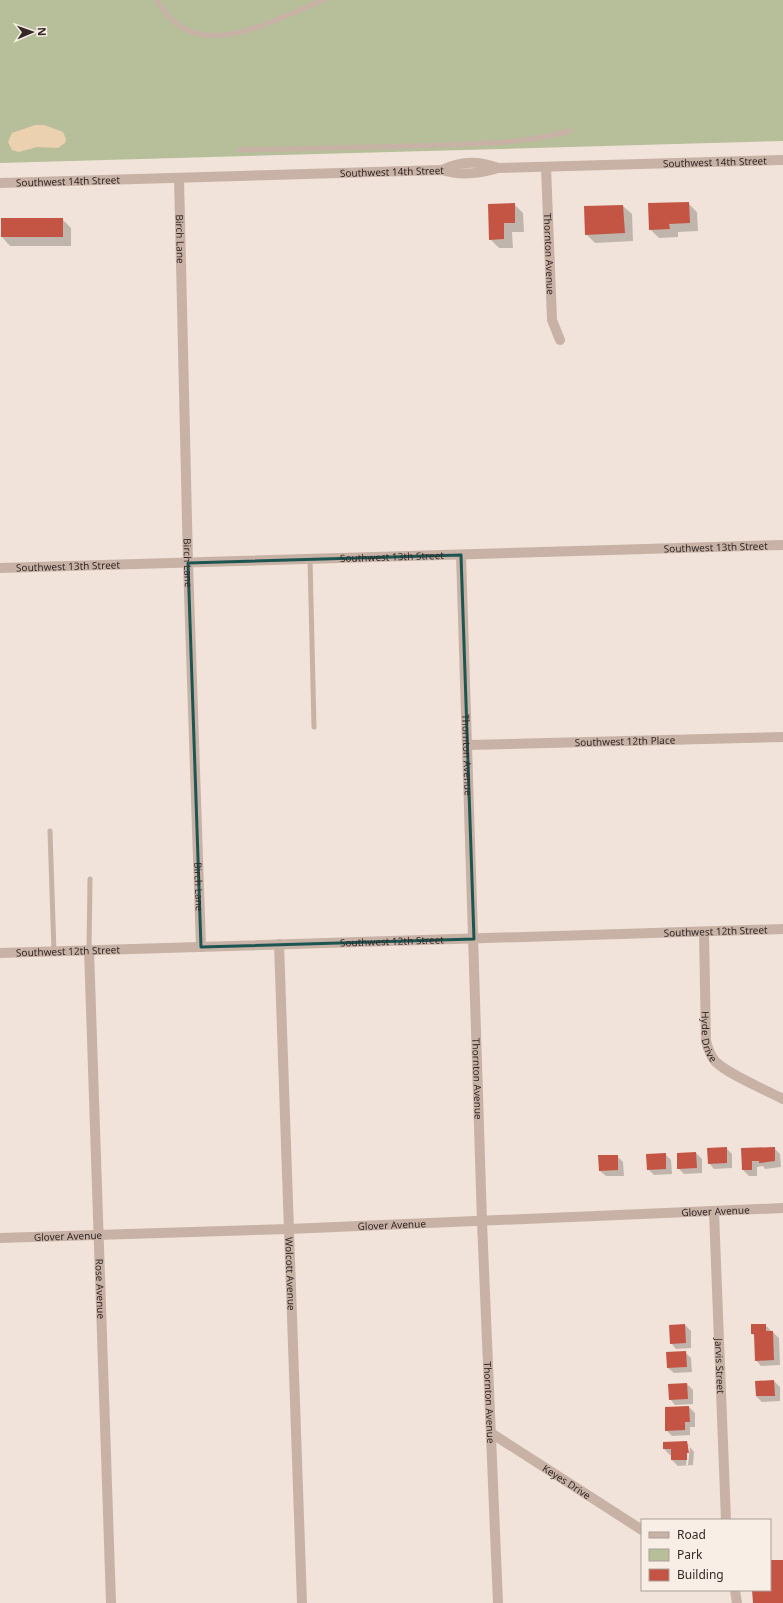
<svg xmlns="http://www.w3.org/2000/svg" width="783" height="1603" font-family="'Noto Sans',sans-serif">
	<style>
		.green { fill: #b7bf9a }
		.sand { fill: #ecd1b0 }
		.shadow { fill: #0003; fill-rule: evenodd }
		.building { fill: #c45544 }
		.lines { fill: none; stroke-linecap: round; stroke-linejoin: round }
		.service { stroke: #c8b2a6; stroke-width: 5 }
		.minor { stroke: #c8b2a6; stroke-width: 10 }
		.tertiary { stroke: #c8b2a6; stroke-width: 10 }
		.marked { fill: none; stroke: #1d5553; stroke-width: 3; stroke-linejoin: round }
		.labels { text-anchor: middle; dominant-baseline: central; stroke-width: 3; stroke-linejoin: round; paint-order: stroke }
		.street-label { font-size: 10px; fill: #342927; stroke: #f9eee5 }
	</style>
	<rect width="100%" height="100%" fill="#f1e3d9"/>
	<path class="green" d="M0 0H783V141L0 163Z"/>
	<path class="sand" d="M35 125H44L63 132 66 139 65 143 58 148 37 147 19 152 12 150 8 142 12 133Z"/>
	<g class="shadow">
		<path d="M688 203 697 212 698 231 678 232V237L659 238 650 229Z"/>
		<path d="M514 204 523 213 524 232H512L513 248H499L490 239Z"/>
		<path d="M623 206 632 214 633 241 595 243 586 234Z"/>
		<path d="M62 219 71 228V246H10L2 237Z"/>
		<path d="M726 1148 732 1154V1168L714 1169 709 1163Z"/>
		<path d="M774 1148 780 1154 781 1167 765 1169 763 1166 757 1167V1176H749L743 1170 742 1149Z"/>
		<path d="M696 1153 702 1159V1173L684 1174 678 1168Z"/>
		<path d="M665 1154 671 1160 672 1174 654 1175 648 1169Z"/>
		<path d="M617 1156 623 1162 624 1176H606L600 1171Z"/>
		<path d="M685 1325 691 1331V1348L676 1349 671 1343Z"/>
		<path d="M765 1325 779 1338 780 1365 761 1366 756 1360 755 1336 752 1334Z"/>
		<path d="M685 1352 691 1358 692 1372 674 1373 668 1368Z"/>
		<path d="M774 1381 780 1387V1401L762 1402 756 1396Z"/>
		<path d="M687 1384 693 1390V1404L675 1405 670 1399Z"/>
		<path d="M689 1407 695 1413V1427H690V1435L672 1436 666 1430Z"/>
		<path d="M686 1442 694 1452 693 1465 678 1466 672 1460V1455H670L664 1449V1443ZM688 1446H690L688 1465H686Z"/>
	</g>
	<g class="building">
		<path d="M689 202 690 223 669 224 670 229 649 230 648 203Z"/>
		<path d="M515 203V223H504V239L489 240 488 204Z"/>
		<path d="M623 205 625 233 585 235 584 206Z"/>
		<rect x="1" y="218" width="62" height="19"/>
		<path d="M727 1147V1163L708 1164 707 1148Z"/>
		<path d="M775 1147V1161L759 1163V1161H752V1170H742L741 1148Z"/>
		<path d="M696 1152 697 1168 677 1169V1153Z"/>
		<path d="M666 1153V1169L647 1170 646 1154Z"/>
		<path d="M598 1155H618V1170L599 1171Z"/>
		<path d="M685 1324 686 1343 670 1344 669 1325Z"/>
		<path d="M751 1324H766V1331H773L774 1360 755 1361 754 1334H751Z"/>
		<path d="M686 1351 687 1367 667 1368 666 1352Z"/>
		<path d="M774 1380 775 1396H756L755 1381Z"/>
		<path d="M687 1383 688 1399 669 1400 668 1384Z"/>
		<path d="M689 1406 690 1422H685V1430L665 1431V1407Z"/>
		<path d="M687 1441 689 1453H687V1460H671V1449H663V1442Z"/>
		<path d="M770 1560H783V1603H753L752 1590H770Z"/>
	</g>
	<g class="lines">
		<g class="service">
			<path d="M157 0C194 69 271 20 324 0"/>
			<path d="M239 150C297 149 355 147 413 146 466 144 518 145 570 131"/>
			<path d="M310 559 314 727"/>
			<path d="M50 831 54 952"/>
			<path d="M89 950 90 879"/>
		</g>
		<g class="minor">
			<path id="s1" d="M546 167 552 320 560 340"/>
			<path id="s2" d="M179 178 188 563 201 947"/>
			<path id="s3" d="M461 555 482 1222 498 1603"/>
			<path id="s4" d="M0 568 783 545"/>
			<path id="s5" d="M467 745 783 737"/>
			<path id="s6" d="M704 932 706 1041C708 1049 710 1055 715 1061 727 1074 766 1090 783 1099"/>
			<path id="s7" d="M279 944 302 1603"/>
			<path id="s8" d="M89 950 111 1603"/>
			<path id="s9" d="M0 953 783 929"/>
			<path id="s10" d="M714 1212 726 1520"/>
			<path id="s11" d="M0 1238 289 1229 783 1208"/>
			<path id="s12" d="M491 1433 642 1530"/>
			<path d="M735 1590 737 1603"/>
		</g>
		<g class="tertiary">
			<path d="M442 170C460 161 478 160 498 168"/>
			<path id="s13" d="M0 183 442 170C461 176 479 174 498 168L783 160"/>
		</g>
	</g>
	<path class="marked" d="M461 555 474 939 201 947 188 563Z"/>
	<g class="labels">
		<g class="street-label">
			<text stroke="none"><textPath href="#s13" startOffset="716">Southwest 14th Street</textPath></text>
			<text stroke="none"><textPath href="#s13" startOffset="392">Southwest 14th Street</textPath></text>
			<text stroke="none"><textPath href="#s13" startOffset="68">Southwest 14th Street</textPath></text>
			<text stroke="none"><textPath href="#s2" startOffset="61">Birch Lane</textPath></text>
			<text stroke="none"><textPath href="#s1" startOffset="87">Thornton Avenue</textPath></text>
			<text stroke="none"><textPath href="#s4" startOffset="716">Southwest 13th Street</textPath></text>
			<text stroke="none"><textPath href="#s4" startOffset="392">Southwest 13th Street</textPath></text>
			<text stroke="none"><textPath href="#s2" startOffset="385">Birch Lane</textPath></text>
			<text stroke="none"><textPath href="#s4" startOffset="68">Southwest 13th Street</textPath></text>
			<text stroke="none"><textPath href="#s5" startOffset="158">Southwest 12th Place</textPath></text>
			<text stroke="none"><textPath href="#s3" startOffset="200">Thornton Avenue</textPath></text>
			<text stroke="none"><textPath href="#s2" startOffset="709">Birch Lane</textPath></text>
			<text stroke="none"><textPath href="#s9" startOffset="716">Southwest 12th Street</textPath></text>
			<text stroke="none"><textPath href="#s9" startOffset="392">Southwest 12th Street</textPath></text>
			<text stroke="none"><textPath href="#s9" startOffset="68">Southwest 12th Street</textPath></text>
			<text stroke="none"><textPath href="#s6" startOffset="105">Hyde Drive</textPath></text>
			<text stroke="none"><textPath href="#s3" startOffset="524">Thornton Avenue</textPath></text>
			<text stroke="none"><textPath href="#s11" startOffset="716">Glover Avenue</textPath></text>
			<text stroke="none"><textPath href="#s11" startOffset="392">Glover Avenue</textPath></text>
			<text stroke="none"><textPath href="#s11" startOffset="68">Glover Avenue</textPath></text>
			<text stroke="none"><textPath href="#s7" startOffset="330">Wolcott Avenue</textPath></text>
			<text stroke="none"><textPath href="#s8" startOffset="339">Rose Avenue</textPath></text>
			<text stroke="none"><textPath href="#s10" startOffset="154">Jarvis Street</textPath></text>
			<text stroke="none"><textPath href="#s3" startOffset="848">Thornton Avenue</textPath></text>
			<text stroke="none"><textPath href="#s12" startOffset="90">Keyes Drive</textPath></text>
		</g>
	</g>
	<rect x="641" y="1519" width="130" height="72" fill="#f9eee5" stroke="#aa9f99"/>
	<rect x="649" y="1532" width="20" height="6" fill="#c8b2a6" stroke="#aa9f99"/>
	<text x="677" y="1539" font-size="12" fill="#342927">Road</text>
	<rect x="649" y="1549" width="20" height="12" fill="#b7bf9a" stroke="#aa9f99"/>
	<text x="677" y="1559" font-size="12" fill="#342927">Park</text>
	<rect x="649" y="1569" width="20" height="12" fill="#c45544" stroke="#aa9f99"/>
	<text x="677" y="1579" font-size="12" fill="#342927">Building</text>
	<g transform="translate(32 32) rotate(88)" stroke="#f9eee5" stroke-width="3" paint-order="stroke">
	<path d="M0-3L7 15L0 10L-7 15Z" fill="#342927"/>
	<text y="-6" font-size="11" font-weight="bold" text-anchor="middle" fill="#342927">N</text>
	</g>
</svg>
